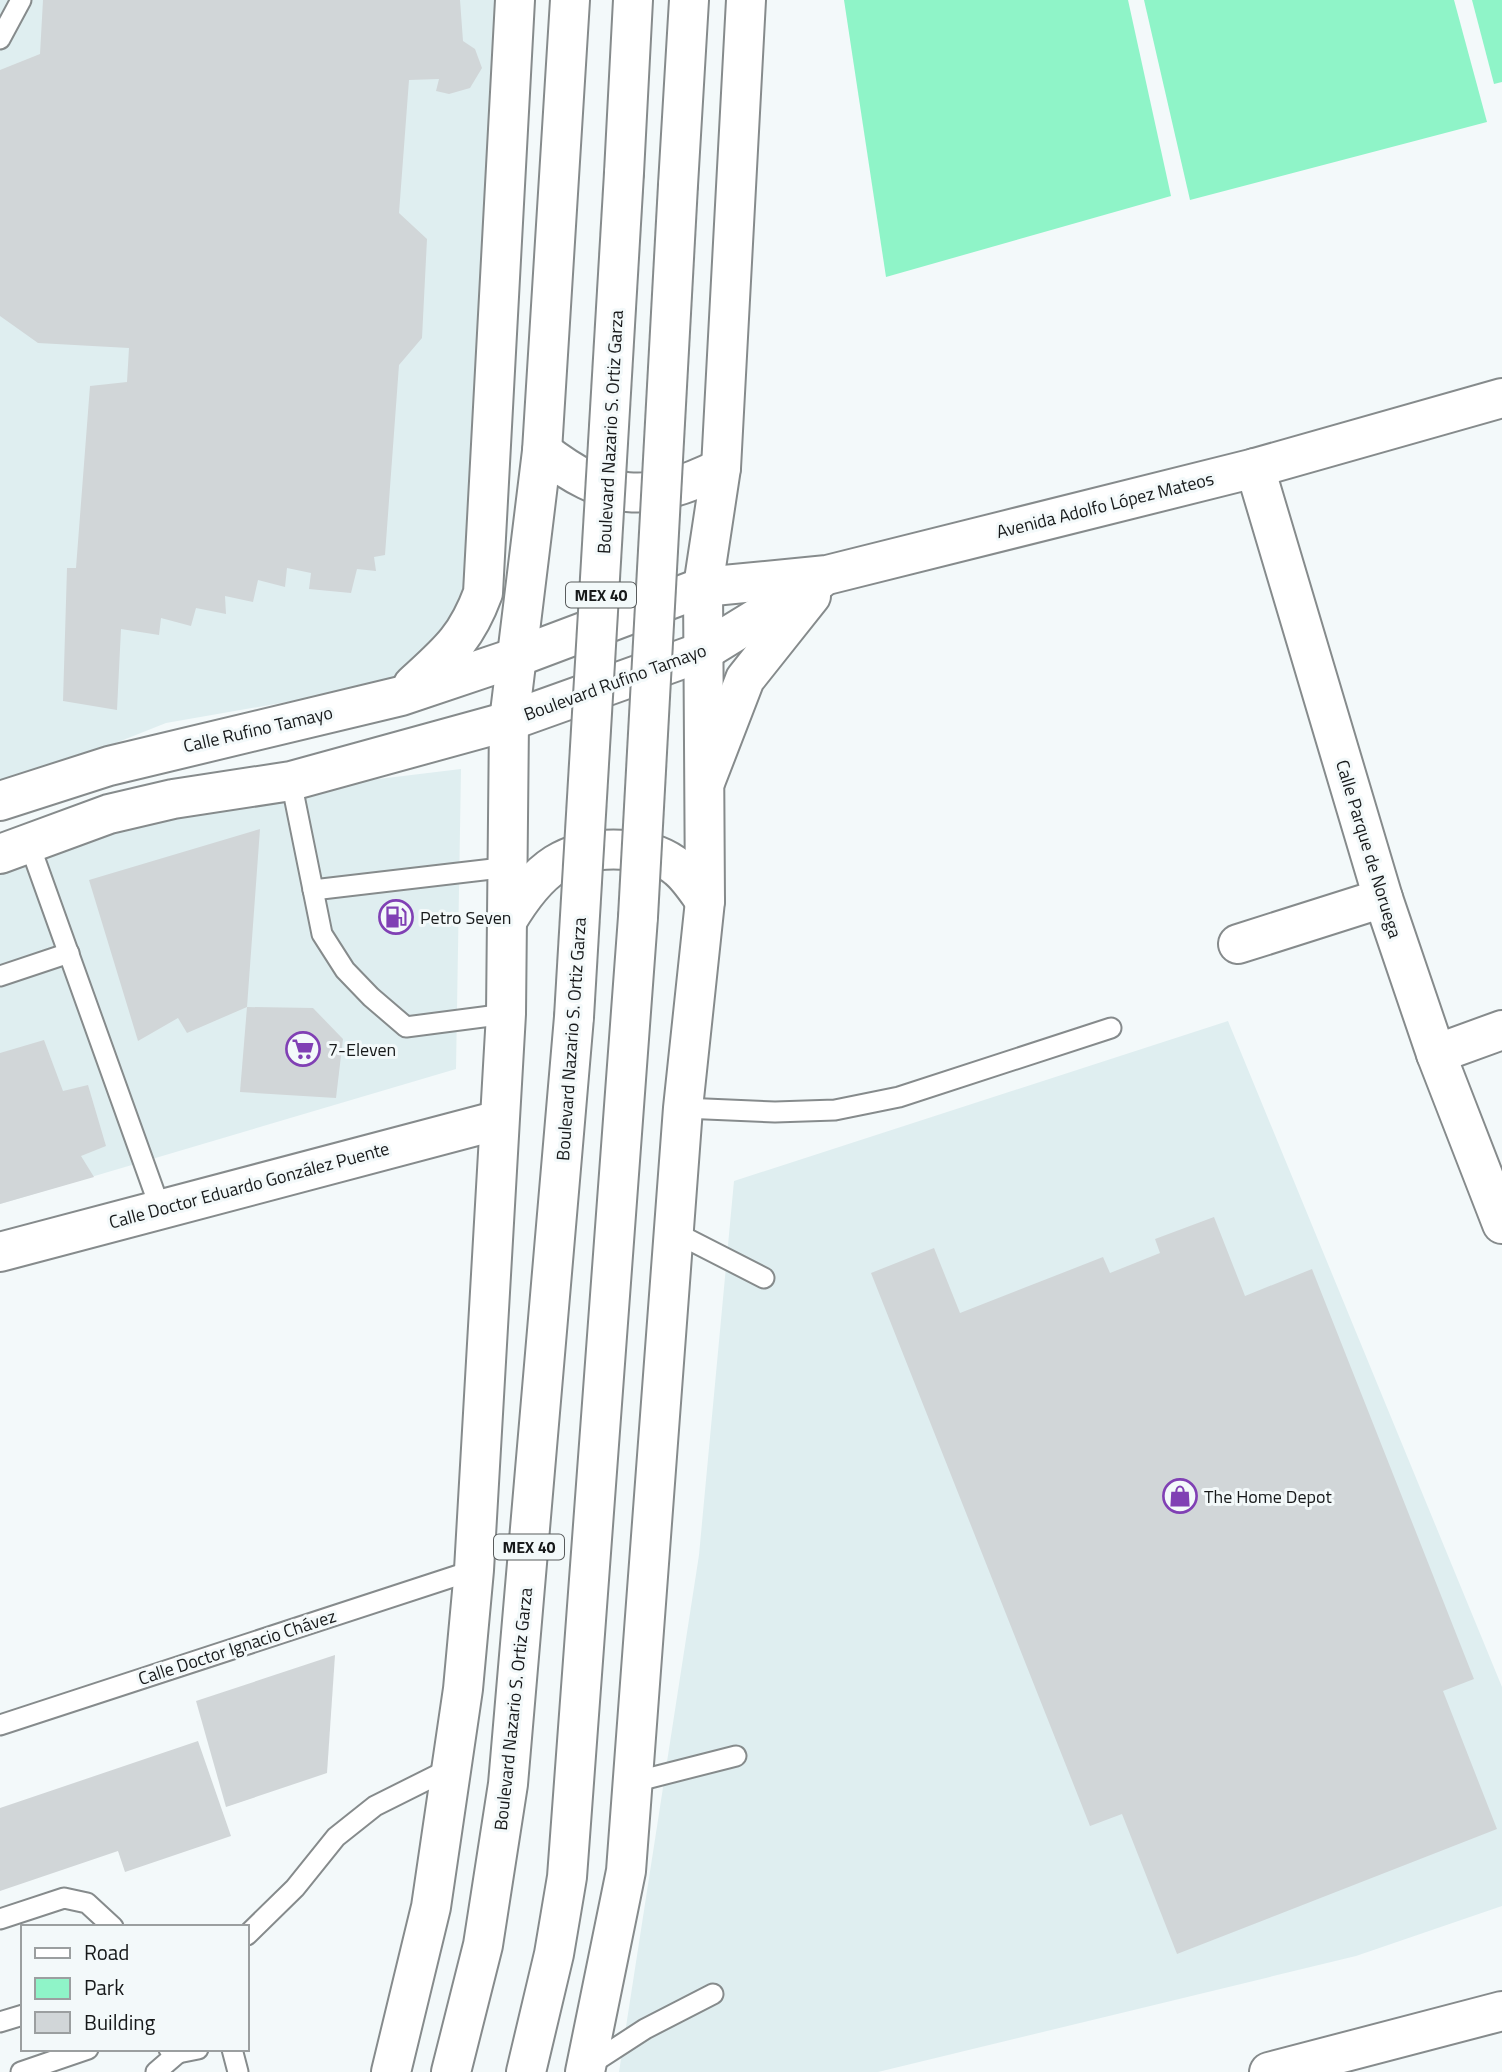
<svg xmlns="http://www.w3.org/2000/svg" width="1502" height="2072" font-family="'Titillium Web',sans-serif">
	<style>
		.built { fill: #dfeef0 }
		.green { fill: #8ff4c8 }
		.building { fill: #d1d6d8 }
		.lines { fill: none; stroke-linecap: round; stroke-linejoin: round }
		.service-casing { stroke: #868b8c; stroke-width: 23 }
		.minor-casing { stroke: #868b8c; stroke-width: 42 }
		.tertiary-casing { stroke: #868b8c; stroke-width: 42 }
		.trunk-casing { stroke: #868b8c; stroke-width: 42 }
		.service { stroke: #fff; stroke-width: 19 }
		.minor { stroke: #fff; stroke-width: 38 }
		.tertiary { stroke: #fff; stroke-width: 38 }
		.trunk { stroke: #fff; stroke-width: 38 }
		.trunk-bridge-casing { stroke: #868b8c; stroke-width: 42; stroke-linecap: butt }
		.trunk-bridge { stroke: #fff; stroke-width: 38 }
		.labels { text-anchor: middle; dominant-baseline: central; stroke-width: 6; stroke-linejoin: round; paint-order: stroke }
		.shield { fill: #f3f9fa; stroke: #595c5d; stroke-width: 2 }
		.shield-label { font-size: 16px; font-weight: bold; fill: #17191a }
		.street-label { font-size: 18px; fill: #17191a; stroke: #f3f9fa }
		.poi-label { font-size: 18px; fill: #17191a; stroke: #f3f9fa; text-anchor: start }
	</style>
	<rect width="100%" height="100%" fill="#f3f9fa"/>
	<g class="built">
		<path d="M0 0H506L473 587 445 637 384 685 166 723 0 789Z"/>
		<path d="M461 769 456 1069 0 1204V868L145 807Z"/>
		<path d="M1228 1021 1502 1687V1906L1356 1956 878 2072H619L699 1555 734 1181Z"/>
	</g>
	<g class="green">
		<path d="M844 0H1128L1171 196 886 277Z"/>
		<path d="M1144 0H1454L1487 122 1190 200Z"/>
		<path d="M1472 0H1502V82L1494 84Z"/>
	</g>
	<g class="building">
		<path d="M43 0H460L463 41 475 49 482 68 470 88 449 94 436 91 439 79 409 80 399 213 427 239 422 338 399 365 385 555 374 557 376 571 357 569 351 593 309 589 311 573 287 568 285 587 258 580 253 602 225 596 226 614 196 608 191 626 161 618 159 635 121 629 117 710 63 701 67 568H76L90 386 127 382 129 348 38 343 0 316V70L40 54Z"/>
		<path d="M260 829 247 1007 187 1033 178 1018 138 1041 89 880Z"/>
		<path d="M247 1007 313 1008 343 1039 336 1098 240 1092Z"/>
		<path d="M44 1040 63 1091 88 1085 106 1146 81 1156 94 1177 0 1204V1053Z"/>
		<path d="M1214 1217 1245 1296 1312 1269 1474 1679 1443 1691 1497 1829 1177 1954 1122 1814 1090 1826 871 1273 934 1248 960 1313 1103 1257 1110 1273 1160 1253 1155 1239Z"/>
		<path d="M335 1655 327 1773 226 1807 196 1701Z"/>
		<path d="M198 1741 231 1836 125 1872 118 1851 0 1891V1808Z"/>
	</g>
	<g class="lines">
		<g class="service-casing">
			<g id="service">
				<path d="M0 39 21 0"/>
				<path d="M291 781 322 934 345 970 371 997 406 1027 506 1014"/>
				<path d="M29 843 160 1208"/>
				<path d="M313 890 510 867"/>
				<path d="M0 976 69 953"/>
				<path d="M683 1108 775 1112 835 1110 899 1097 1111 1028"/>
				<path d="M676 1233 764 1278"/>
				<path d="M0 1725 474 1570"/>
				<path d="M634 1782 736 1756"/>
				<path d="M0 1919 64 1898 87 1903 113 1927"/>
				<path d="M247 1935 295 1888 336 1837 375 1806 451 1768"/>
				<path d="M0 2022 23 2015"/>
				<path d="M169 2049 178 2053 198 2049"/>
				<path d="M232 2049 238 2072"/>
				<path d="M588 2066 645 2029 713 1994"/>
				<path d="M21 2072 88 2049"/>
				<path d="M156 2072 178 2053"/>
			</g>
		</g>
		<g class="minor-casing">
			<g id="minor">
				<path d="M1255 468 1383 898 1436 1054 1502 1224"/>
				<path d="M1238 944 1383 898"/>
				<path d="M1436 1054 1502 1030"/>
				<path d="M0 1252 499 1120"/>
			</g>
		</g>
		<g class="tertiary-casing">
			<g id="tertiary">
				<path d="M413 685C448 653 466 639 483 593L515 0"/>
				<path d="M706 780 745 679 811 596"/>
				<path d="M0 801 109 766 401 696 517 657 703 587 827 575 1255 468 1502 398"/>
				<path d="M0 854 109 814 173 799 291 781 509 721 702 652 819 580"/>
				<path d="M1269 2072 1502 2011"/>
			</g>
		</g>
		<g class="trunk-casing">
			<g id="trunk">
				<path d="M624 173 633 0"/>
				<path d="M678 185 689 0"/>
				<path d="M542 451C607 501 646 505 721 468"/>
				<path d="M507 921C538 869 566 845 628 850 645 851 664 856 678 868 688 876 697 890 705 901"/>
				<path d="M391 2072 431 1907 463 1689 474 1570 506 1014 509 721 542 451 570 0"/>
				<path d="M451 2072 483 1945 508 1784 574 1017"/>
				<path d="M526 2072 554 1954 567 1877 638 917"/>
				<path d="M585 2072 626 1871 683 1108 705 901 703 587 721 468 746 0"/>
			</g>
		</g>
		<use href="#service" class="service"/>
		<use href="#minor" class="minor"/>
		<use href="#tertiary" class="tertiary"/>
		<use href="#trunk" class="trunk"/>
		<g class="trunk-bridge-casing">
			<g id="trunk-bridge">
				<path d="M638 917 678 185"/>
				<path d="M574 1017 624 173"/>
			</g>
		</g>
		<use href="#trunk-bridge" class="trunk-bridge"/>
	</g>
	<defs>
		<g id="fuel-ring" transform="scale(1.75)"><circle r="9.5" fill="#f3f9fa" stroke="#8040b4" stroke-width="1.5"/><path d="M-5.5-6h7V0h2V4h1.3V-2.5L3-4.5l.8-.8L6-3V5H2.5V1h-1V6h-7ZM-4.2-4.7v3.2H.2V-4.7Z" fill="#8040b4"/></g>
		<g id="supermarket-ring" transform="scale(1.75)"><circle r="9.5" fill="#f3f9fa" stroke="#8040b4" stroke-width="1.5"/><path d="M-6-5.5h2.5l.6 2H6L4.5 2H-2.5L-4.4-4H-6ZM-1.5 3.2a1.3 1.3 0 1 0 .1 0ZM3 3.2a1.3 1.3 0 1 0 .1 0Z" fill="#8040b4"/></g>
		<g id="shop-ring" transform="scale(1.75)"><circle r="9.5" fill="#f3f9fa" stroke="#8040b4" stroke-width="1.5"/><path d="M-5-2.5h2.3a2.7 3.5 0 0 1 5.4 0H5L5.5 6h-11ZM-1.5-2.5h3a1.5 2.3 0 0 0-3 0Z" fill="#8040b4"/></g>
	</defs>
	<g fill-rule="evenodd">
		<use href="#fuel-ring" x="396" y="917"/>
		<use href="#supermarket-ring" x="303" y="1049"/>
		<use href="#shop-ring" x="1180" y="1496"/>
	</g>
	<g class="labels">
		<g class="shield">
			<rect x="566" y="582.5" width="70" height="25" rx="5"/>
			<rect x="494" y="1534.5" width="70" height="25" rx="5"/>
		</g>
		<g class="shield-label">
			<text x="601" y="595">MEX 40</text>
			<text x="529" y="1547">MEX 40</text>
		</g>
		<g class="street-label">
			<text transform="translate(610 432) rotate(-87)">Boulevard Nazario S. Ortiz Garza</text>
			<text transform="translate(1105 505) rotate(-14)">Avenida Adolfo López Mateos</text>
			<text transform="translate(615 682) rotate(-20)">Boulevard Rufino Tamayo</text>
			<text transform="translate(258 729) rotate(-13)">Calle Rufino Tamayo</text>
			<text transform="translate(1369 849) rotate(73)">Calle Parque de Noruega</text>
			<text transform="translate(571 1039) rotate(-86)">Boulevard Nazario S. Ortiz Garza</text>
			<text transform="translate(249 1185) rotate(-15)">Calle Doctor Eduardo González Puente</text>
			<text transform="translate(237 1647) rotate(-18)">Calle Doctor Ignacio Chávez</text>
			<text transform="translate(513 1709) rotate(-84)">Boulevard Nazario S. Ortiz Garza</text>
		</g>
		<g class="poi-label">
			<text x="420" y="917">Petro Seven</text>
			<text x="328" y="1049">7-Eleven</text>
			<text x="1204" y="1496">The Home Depot</text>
		</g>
	</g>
	<rect x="21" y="1925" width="228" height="126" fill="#f3f9fa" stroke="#9b9fa0" stroke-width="2"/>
	<rect x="35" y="1948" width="35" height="10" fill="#ffffff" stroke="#9b9fa0" stroke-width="2"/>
	<text x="84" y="1960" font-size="21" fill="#17191a">Road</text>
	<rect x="35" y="1978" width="35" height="21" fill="#8ff4c8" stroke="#9b9fa0" stroke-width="2"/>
	<text x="84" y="1995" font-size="21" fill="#17191a">Park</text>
	<rect x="35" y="2012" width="35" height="21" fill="#d1d6d8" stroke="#9b9fa0" stroke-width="2"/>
	<text x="84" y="2030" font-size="21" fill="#17191a">Building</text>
</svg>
